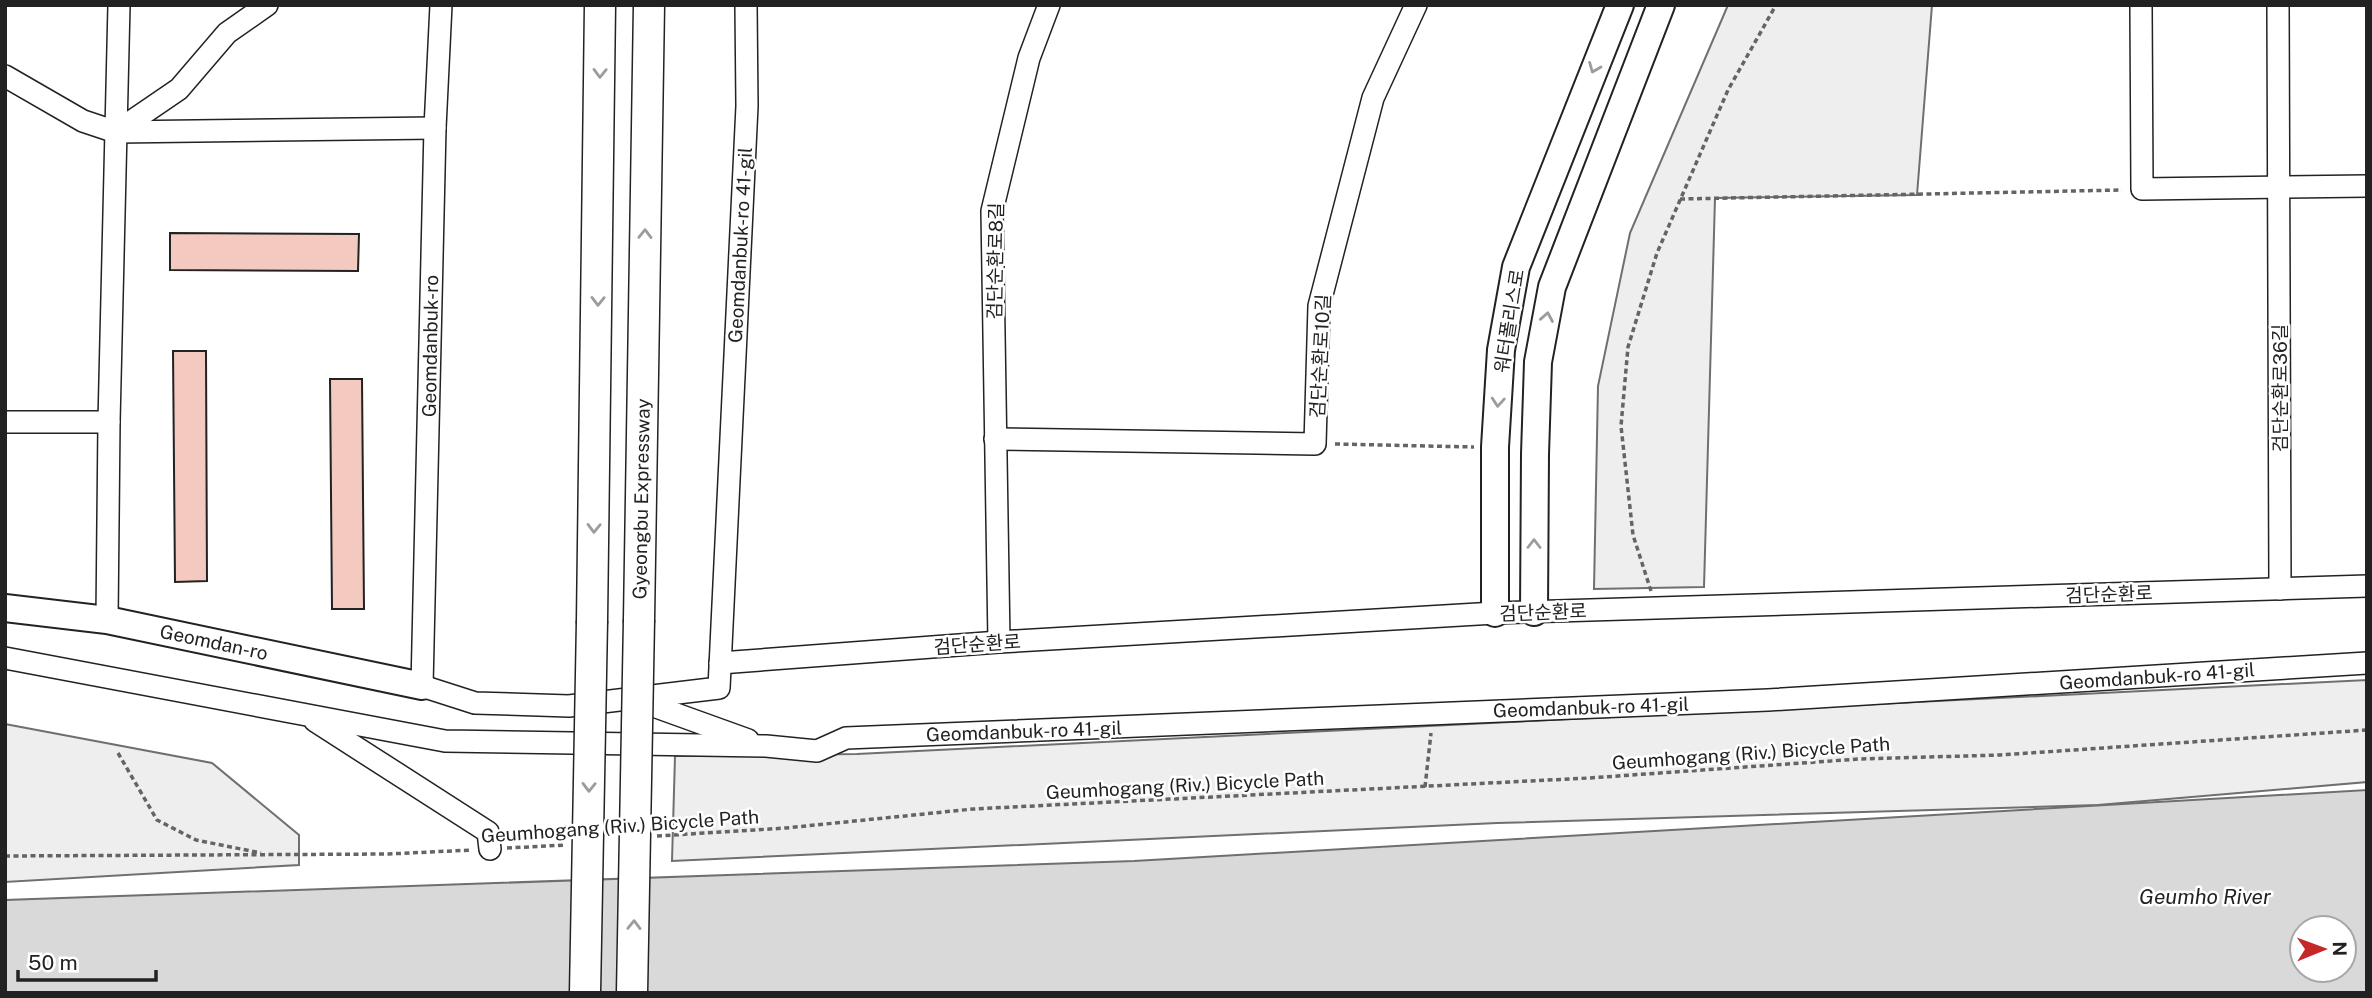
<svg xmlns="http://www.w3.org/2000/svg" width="2372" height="998" font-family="'Public Sans','Noto Sans KR',sans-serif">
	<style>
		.green { fill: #eee; stroke: #6f6f6f; stroke-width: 2 }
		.water { fill: #d9d9d9; stroke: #6f6f6f; stroke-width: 2; fill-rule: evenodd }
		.building { fill: #f3c9c0; stroke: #222; stroke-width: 2 }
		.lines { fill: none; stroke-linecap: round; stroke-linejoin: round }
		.minor-casing { stroke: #222; stroke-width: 24 }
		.major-casing { stroke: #222; stroke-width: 30 }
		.highway-casing { stroke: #222; stroke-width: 33 }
		.path { stroke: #646464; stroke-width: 3.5; stroke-dasharray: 5 3.5; stroke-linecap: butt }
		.minor { stroke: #fff; stroke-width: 21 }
		.major { stroke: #fff; stroke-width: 26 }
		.highway { stroke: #fff; stroke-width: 30 }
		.highway-bridge-casing { stroke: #222; stroke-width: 33; stroke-linecap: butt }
		.highway-bridge { stroke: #fff; stroke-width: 30 }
		.oneway { stroke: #9c9c9c }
		.labels { text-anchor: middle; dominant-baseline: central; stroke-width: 5; stroke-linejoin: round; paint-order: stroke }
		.street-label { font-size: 19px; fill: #222; stroke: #fff }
		.water-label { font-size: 21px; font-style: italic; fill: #222; stroke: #fff }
	</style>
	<rect width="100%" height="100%" fill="#fff"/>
	<g class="green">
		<path d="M1728 5H1932L1917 195 1715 198 1704 587 1594 589 1598 386 1630 233Z"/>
		<path d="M2367 680V782L2098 805 1497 823 672 861 675 756 857 754Z"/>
		<path d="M5 724 212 763 299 835V865L5 882Z"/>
	</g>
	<path class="water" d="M2367 790V993H5V900L1134 861ZM2302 928H2344V970H2302Z"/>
	<g class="building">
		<path d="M170 233 359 234 358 271 170 270Z"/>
		<path d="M173 351H206L207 581 175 582Z"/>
		<path d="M330 379H362L364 609H332Z"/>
	</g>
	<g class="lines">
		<g class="minor-casing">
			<g id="minor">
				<path d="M441 5 435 128 422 686 475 703 569 706 719 688 747 106 746 5"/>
				<path d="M2141 5 2142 189 2367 186"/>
				<path d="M2278 5 2280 589"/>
				<path d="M5 76 83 121 116 132 435 128"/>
				<path d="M116 132 179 89 227 33 267 5"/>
				<path d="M5 422H109"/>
				<path d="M995 439 1315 444 1319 306 1373 98 1416 5"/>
				<path d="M107 620 109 422 119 5"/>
				<path d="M999 642 992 211 1029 58 1049 5"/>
				<path d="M5 658 445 741 766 746 817 751 846 738 1768 700 2367 663"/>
				<path d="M720 663 999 642 1495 613 2367 586"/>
				<path d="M637 700 748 740"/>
				<path d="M315 721 488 832 490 849"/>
			</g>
		</g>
		<g class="major-casing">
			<g id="major">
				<path d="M5 608 107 620 422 686"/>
				<path d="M1534 612 1535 454 1538 362 1552 287 1661 5"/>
				<path d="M1495 613V447L1501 350 1516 267 1620 5"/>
			</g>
		</g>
		<g class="highway-casing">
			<g id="highway">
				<path d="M639 620 649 5"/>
				<path d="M592 621 600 5"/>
			</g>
		</g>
		<g class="path">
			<path d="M1680 199 2122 190"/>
			<path d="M1335 444 1474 447"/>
			<path d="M1651 591 1633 535 1621 426 1628 347 1657 253 1728 90 1776 5"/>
			<path d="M118 753 157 820 196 840 261 853"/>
			<path d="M1425 787 1431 733"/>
			<path d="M657 836 786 828 973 809 1589 778 1859 759 2000 755 2367 730"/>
			<path d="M507 848 566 845"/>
			<path d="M5 856 388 854 472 850"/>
		</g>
		<use href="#minor" class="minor"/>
		<use href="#major" class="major"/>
		<use href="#highway" class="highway"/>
		<g class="highway-bridge-casing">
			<g id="highway-bridge">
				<path d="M585 993 592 621"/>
				<path d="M632 993 639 620"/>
			</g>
		</g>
		<use href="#highway-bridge" class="highway-bridge"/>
	</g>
	<defs><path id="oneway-chevron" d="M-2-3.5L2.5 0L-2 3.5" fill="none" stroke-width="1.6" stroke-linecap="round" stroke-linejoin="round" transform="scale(1.75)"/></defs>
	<g class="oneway">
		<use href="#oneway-chevron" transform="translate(1594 68) rotate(112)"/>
		<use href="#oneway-chevron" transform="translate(600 73) rotate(91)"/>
		<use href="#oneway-chevron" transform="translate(645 234) rotate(-89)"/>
		<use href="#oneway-chevron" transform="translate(598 301) rotate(91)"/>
		<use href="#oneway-chevron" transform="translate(1547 317) rotate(-80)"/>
		<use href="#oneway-chevron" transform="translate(1498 402) rotate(94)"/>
		<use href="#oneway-chevron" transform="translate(594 528) rotate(91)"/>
		<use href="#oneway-chevron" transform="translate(1534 544) rotate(-90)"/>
		<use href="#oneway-chevron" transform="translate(589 787) rotate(91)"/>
		<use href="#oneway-chevron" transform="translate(634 925) rotate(-89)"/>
	</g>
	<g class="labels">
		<g class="street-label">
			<text transform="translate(740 245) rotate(-87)">Geomdanbuk-ro 41-gil</text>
			<text transform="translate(995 261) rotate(-89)">검단순환로8길</text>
			<text transform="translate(1509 321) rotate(-81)">워터폴리스로</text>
			<text transform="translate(430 346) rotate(-89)">Geomdanbuk-ro</text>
			<text transform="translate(1320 356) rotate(-87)">검단순환로10길</text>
			<text transform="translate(2280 388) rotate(-90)">검단순환로36길</text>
			<text transform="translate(641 499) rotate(-89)">Gyeongbu Expressway</text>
			<text transform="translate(2109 594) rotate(-2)">검단순환로</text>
			<text transform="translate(1543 612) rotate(-2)">검단순환로</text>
			<text transform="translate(214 642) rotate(12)">Geomdan-ro</text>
			<text transform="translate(977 644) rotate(-4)">검단순환로</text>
			<text transform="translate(2157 676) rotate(-4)">Geomdanbuk-ro 41-gil</text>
			<text transform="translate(1591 707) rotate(-2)">Geomdanbuk-ro 41-gil</text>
			<text transform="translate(1024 731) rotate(-2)">Geomdanbuk-ro 41-gil</text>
			<text transform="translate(1751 753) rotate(-4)">Geumhogang (Riv.) Bicycle Path</text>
			<text transform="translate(1185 785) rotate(-3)">Geumhogang (Riv.) Bicycle Path</text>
			<text transform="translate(620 826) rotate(-4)">Geumhogang (Riv.) Bicycle Path</text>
		</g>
		<g class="water-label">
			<text x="2205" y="896">Geumho River</text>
		</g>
	</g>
	<rect width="2372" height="998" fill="none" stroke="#222222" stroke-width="14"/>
	<g transform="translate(2323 949) rotate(89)"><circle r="33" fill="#ffffff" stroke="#a7a7a7" stroke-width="2"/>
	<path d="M0-5L12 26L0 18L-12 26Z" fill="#c62828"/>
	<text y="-10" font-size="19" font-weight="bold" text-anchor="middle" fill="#222222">N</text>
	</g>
	<path d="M18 970v10h138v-10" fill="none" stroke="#222222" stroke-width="3.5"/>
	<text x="28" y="970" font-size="21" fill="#222222" stroke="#ffffff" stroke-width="5" paint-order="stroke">50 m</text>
</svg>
